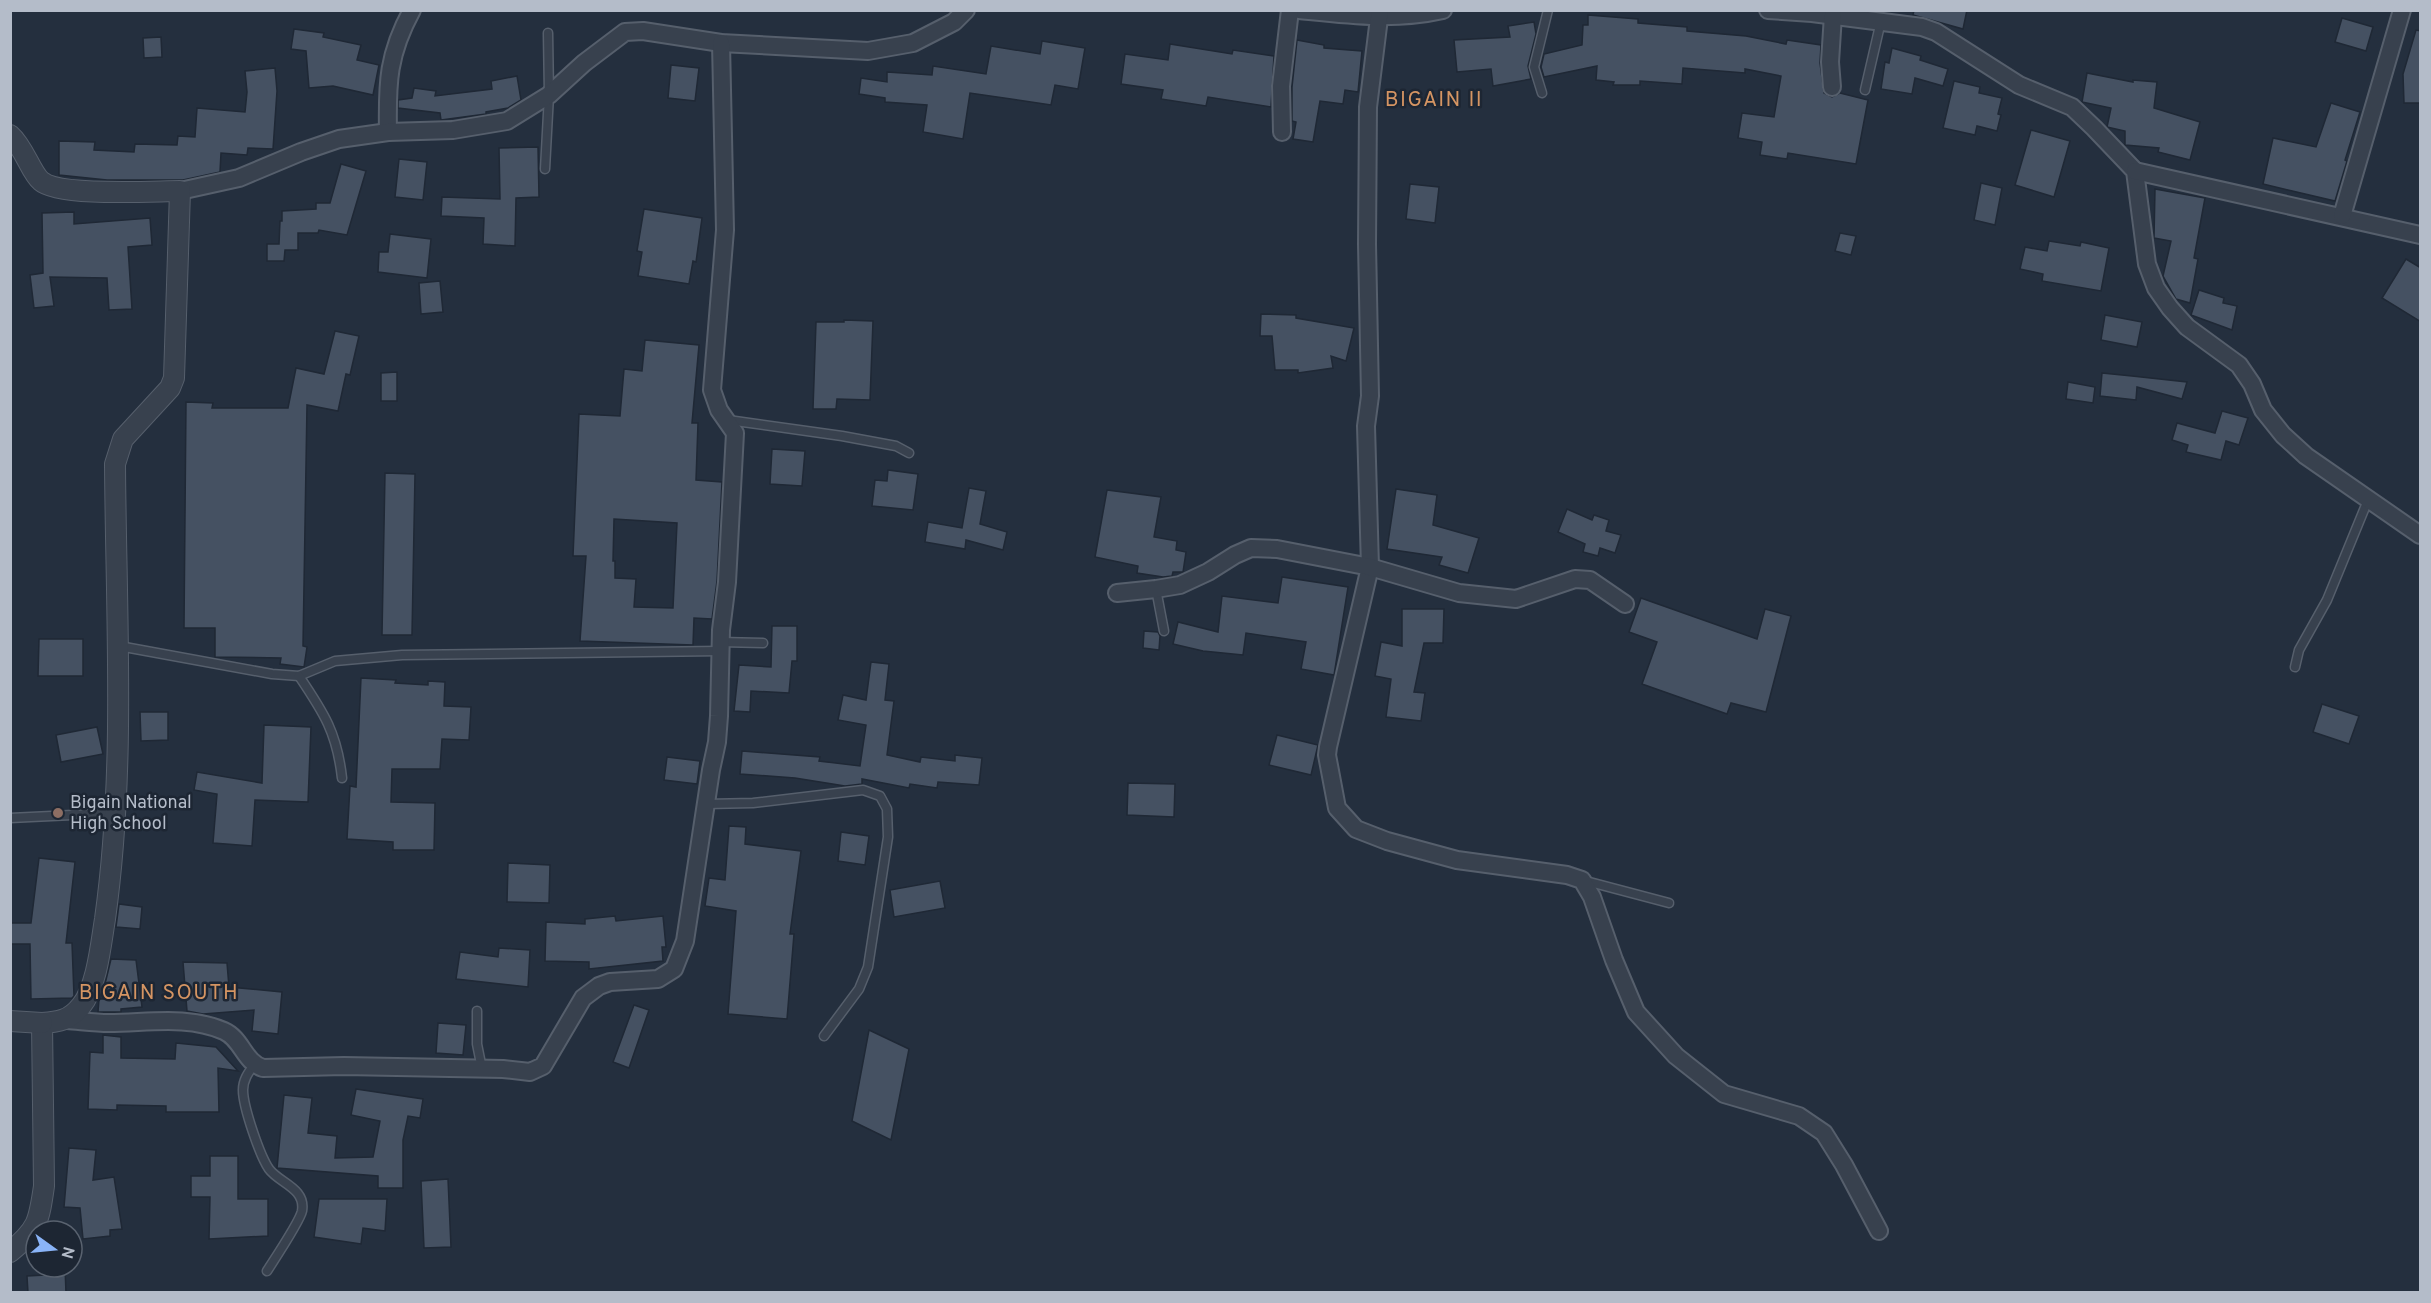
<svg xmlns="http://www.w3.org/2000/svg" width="2431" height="1303" font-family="Overpass,sans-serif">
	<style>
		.building { fill: #455162; stroke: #1f2835; stroke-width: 1.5; fill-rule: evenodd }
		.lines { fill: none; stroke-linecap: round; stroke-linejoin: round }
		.service-casing { stroke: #565f6c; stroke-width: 11 }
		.minor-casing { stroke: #565f6c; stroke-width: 20 }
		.tertiary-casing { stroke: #565f6c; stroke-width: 22 }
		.service { stroke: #38414e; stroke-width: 8 }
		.minor { stroke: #38414e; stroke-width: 16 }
		.tertiary { stroke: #38414e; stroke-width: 20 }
		.education-dot { fill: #8d6e63; stroke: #1d2633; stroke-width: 2 }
		.labels { text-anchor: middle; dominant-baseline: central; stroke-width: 5; stroke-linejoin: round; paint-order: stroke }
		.poi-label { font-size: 18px; fill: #b4bcc9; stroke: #1d2633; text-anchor: start }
		.quarter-label { font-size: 21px; letter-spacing: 1.5px; fill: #d59563; stroke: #1d2633 }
	</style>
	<rect width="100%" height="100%" fill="#242f3e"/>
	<g class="building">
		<path d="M1914 10H1967L1963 29 1913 15Z"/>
		<path d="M1588 15 1638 19V23L1687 27V31L1746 36 1786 44 1787 40 1821 45 1820 63 1824 93 1832 97 1840 93 1868 100 1856 164 1788 153 1787 159 1760 155 1762 142 1738 138 1742 113 1774 117 1781 76 1745 69V73L1683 68 1682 84 1640 81V85H1613L1614 82 1596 80 1597 66 1544 77 1541 67 1544 54 1582 45 1583 25H1588Z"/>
		<path d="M2342 18 2373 27 2366 51 2335 42Z"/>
		<path d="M1534 22 1536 34 1528 66 1531 79 1493 86 1491 69 1457 72 1454 40 1510 37 1508 26Z"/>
		<path d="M294 29 324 33 323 37 361 45 357 60 379 65 373 95 333 86 309 88 306 51 291 49Z"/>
		<path d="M2416 30 2421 31V103H2404L2403 74Z"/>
		<path d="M161 37 162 57 144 58 143 38Z"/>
		<path d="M1297 40 1324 45V48L1362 51 1358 92 1345 90 1343 104 1320 101 1313 142 1293 139 1296 122 1292 121V87Z"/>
		<path d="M1042 41 1085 48 1078 89 1055 85 1051 105 970 93 963 139 923 132 927 105 885 102V98L859 94 861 78 887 82V72L932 75 933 66 986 74 991 46 1040 54Z"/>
		<path d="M1170 44 1232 54 1233 50 1274 56 1271 107 1208 97 1206 106 1161 99 1163 90 1121 84 1125 54 1168 60Z"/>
		<path d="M1892 48 1921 56 1920 60 1948 69 1943 86 1915 78 1912 94 1881 89 1885 62 1889 63Z"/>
		<path d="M671 65 699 68 695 101 668 98Z"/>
		<path d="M275 68 277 91 273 149 248 148 247 155 221 153 220 172 183 180H107L59 175V141L95 142 94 150 134 152 135 144 177 145 178 136 195 137 197 108 245 112 247 92 245 71Z"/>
		<path d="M2087 73 2133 82V80L2157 82 2154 108 2200 122 2190 160 2158 152 2159 148 2125 145V131L2107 127 2111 108 2082 102Z"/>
		<path d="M517 76 521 100 508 108 486 112V114L441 120 440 113 398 108V100L412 98 414 88 436 91 435 96 492 89 491 81Z"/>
		<path d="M1954 81 1980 87 1979 93 2002 98 1998 114 2001 115 1997 131 1977 126 1975 135 1943 128Z"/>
		<path d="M2331 103 2360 112 2345 160 2347 161 2335 201 2263 184 2273 138 2316 147Z"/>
		<path d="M2031 130 2070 141 2054 197 2015 185Z"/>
		<path d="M538 147 539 197 516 198 515 246 483 244 484 218 441 216 442 197 500 199 499 148Z"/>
		<path d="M399 159 427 162 423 200 395 197Z"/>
		<path d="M341 164 366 171 347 235 319 230 318 233H298V250H285L284 261H267V244H279L280 221H282V211L316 209V203H330Z"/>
		<path d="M1981 183 2002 188 1995 225 1974 220Z"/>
		<path d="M1410 184 1439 187 1435 223 1406 219Z"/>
		<path d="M2155 189 2205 198 2194 258 2198 259 2190 303 2176 299 2163 276 2171 241 2154 238Z"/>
		<path d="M644 209 702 218 696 262 693 261 689 284 638 276 642 252 637 251Z"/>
		<path d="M74 212V224L150 218 152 245 128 247 132 309 109 310 107 278 50 277 54 306 34 308 30 275 43 273 42 213Z"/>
		<path d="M1840 233 1856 236 1851 255 1835 251Z"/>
		<path d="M390 234 431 239 427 278 378 272 379 252H388Z"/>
		<path d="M2049 241 2080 246 2081 242 2109 248 2101 291 2042 281 2043 274 2020 269 2025 247 2047 251Z"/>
		<path d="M2406 259 2421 268V322L2382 298Z"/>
		<path d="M440 281 443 312 421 314 419 283Z"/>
		<path d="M2199 290 2224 298 2223 303 2237 306 2232 330 2191 315Z"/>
		<path d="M1261 314 1296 315V318L1354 328 1346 361 1331 356 1333 368 1298 373V370H1275L1272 336H1260Z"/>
		<path d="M2105 315 2142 322 2137 347 2101 340Z"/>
		<path d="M844 320 873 321 870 400 837 399 836 409H813L816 322H844Z"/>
		<path d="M335 331 359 336 350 375 346 374 338 411 307 405 303 646 307 647 304 667 280 664 281 658 215 657V628H184L186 402 213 403 212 408H288L296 368 324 374Z"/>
		<path d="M645 340 699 345 692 423H698L696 480 722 482 717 581 712 619 694 618 693 645 580 641 586 556H573L579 414 620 416 624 369 642 371ZM614 519 677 523 673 608 634 607 636 579 615 578V561H613Z"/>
		<path d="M397 372V401H381V373Z"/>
		<path d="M2102 373 2132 376 2187 382 2182 399 2137 387 2136 400 2100 396Z"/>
		<path d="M2068 382 2095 387 2093 403 2066 399Z"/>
		<path d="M2222 411 2248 418 2239 445 2226 441 2221 460 2186 452 2188 445 2172 440 2177 423 2215 433Z"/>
		<path d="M772 449 805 451 802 486 770 484Z"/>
		<path d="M888 470 918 474 913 510 872 506 875 480 887 481Z"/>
		<path d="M385 473 415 474 412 635H382Z"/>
		<path d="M969 488 986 491 980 524 1007 532 1003 550 966 540 965 549 925 542 928 522 962 528Z"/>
		<path d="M1396 489 1437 495 1433 525 1479 538 1468 573 1439 565 1442 557 1387 549Z"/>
		<path d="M1107 490 1161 497 1154 537 1177 541 1176 550 1186 552 1183 572H1173L1172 576 1163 577 1137 573 1138 566 1095 557Z"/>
		<path d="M1567 509 1592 520 1594 515 1609 520 1606 531 1621 535 1615 553 1600 548 1598 556 1583 552 1585 544 1558 532Z"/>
		<path d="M1282 577 1348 587 1334 675 1301 669 1306 642 1246 633 1243 655 1203 651 1173 644 1178 622 1218 632 1222 596 1278 603Z"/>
		<path d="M1641 598 1757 639 1765 609 1791 616 1766 712 1731 703 1727 714 1642 684 1657 642 1629 632Z"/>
		<path d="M1402 609H1444L1443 643H1424L1414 692 1425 693 1421 721 1386 717 1391 679 1375 676 1381 642 1402 646Z"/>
		<path d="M772 626H797V661H792L789 693 751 691 750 712 734 711 739 665 771 667Z"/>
		<path d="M1144 631 1158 632 1160 636 1159 650 1143 648Z"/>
		<path d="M39 639H83V676H38Z"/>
		<path d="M871 662 889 664 885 700 894 701 887 755 920 762 921 757 955 761V755L982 758 979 785 938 782 937 788 910 784 909 788 862 779V784L845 786 795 778 740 774 742 751 820 757 819 761 860 766 866 725 838 720 843 695 866 700Z"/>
		<path d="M361 678 396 680 395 683 428 685V681L445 682 444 706 471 707 469 740 442 739 440 769H392L391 802 435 803 434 850H393V842L347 839 350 786 356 787Z"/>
		<path d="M2322 704 2359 716 2349 744 2313 732Z"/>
		<path d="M140 712H168V740L141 741Z"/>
		<path d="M264 725 311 727 308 802 255 800 252 846 213 843 217 794 194 790 197 772 262 783Z"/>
		<path d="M97 727 103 754 61 762 56 735Z"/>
		<path d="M1277 735 1318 745 1311 775 1269 765Z"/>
		<path d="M667 757 700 761 697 784 664 780Z"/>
		<path d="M1128 783 1175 784 1174 817 1127 815Z"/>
		<path d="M729 826 746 827 745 844 801 851 790 934H794L787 1019 728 1014 736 911 705 906 709 878 725 880Z"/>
		<path d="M841 832 869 836 865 865 838 861Z"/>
		<path d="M39 858 75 862 66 943H72L74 996 72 998 31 999 30 944H10V923H31Z"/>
		<path d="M508 863 550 865 549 903 507 902Z"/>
		<path d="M940 881 945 908 894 917 890 890Z"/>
		<path d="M119 904 142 907 140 929 116 927Z"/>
		<path d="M615 916 616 921 663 916 666 947H662L663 961 589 969V962L545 961 546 922 585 924V919Z"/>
		<path d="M499 948 530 950 528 987 456 979 460 952 498 957Z"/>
		<path d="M111 959 136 960 142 1007 121 1009V1012H98L99 999H104L105 984Z"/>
		<path d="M183 962 227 963 229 987 282 992 278 1034 252 1031 254 1010 203 1014 187 1011Z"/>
		<path d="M634 1005 649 1010 629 1068 613 1062Z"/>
		<path d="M438 1023 466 1025 463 1055 436 1053Z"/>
		<path d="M869 1030 909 1049 891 1140 852 1121Z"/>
		<path d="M103 1035 121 1037V1058L175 1059 176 1043 216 1047 238 1071 218 1068 219 1112H166V1106L117 1105V1110L88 1109 90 1052 103 1053Z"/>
		<path d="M356 1089 423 1099 420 1118 408 1116 403 1140V1188H378V1176L277 1168 284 1095 312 1098 308 1133 337 1136 335 1158 373 1157 380 1121 351 1115Z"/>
		<path d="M69 1148 96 1150 93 1180 114 1177 122 1229 110 1230V1236L83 1239 80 1208 64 1207Z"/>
		<path d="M210 1156H238V1199H268V1236L209 1239 210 1197H191V1176H210Z"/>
		<path d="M448 1179 451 1247 424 1248 421 1181Z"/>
		<path d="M319 1199H387L385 1231 363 1228 361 1244 314 1237Z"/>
		<path d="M45 1267H65L66 1293H28L27 1276 45 1275Z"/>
	</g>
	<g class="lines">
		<g class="service-casing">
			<g id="service">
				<path d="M1865 90 1881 21"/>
				<path d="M1542 93 1534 67 1548 10"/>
				<path d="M545 169 549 95 548 33"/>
				<path d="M728 420 842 436 896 446 909 453"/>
				<path d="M1156 589 1164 631"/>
				<path d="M720 642 763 643"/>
				<path d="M119 646 272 674 299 676 335 661 402 655 720 651"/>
				<path d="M2295 667 2299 650 2327 600 2368 500"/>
				<path d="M299 676C324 713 337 733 342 778"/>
				<path d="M706 804 753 803 863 790 880 796 887 809 888 837 868 967 859 989 824 1036"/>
				<path d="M10 818 114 813"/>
				<path d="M1582 880 1669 903"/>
				<path d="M477 1011V1044L482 1069"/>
				<path d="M254 1065C248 1073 243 1080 243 1090 243 1107 260 1156 269 1169 279 1183 306 1188 302 1211 300 1221 274 1260 267 1271"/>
			</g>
		</g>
		<g class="minor-casing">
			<g id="minor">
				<path d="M1299 10C1348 15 1394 21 1443 10"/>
				<path d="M1380 10 1368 107 1367 244 1370 396 1366 426 1370 567 1328 747 1327 755 1337 808 1356 829 1387 841 1457 860 1567 875 1582 880 1592 897 1614 960 1636 1012 1676 1056 1724 1094 1799 1116 1824 1133 1844 1165 1879 1231"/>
				<path d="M1768 10 1812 13 1922 27 1936 32 2019 85 2072 107 2094 128 2135 171 2147 264 2156 288 2170 308 2187 327 2239 365 2252 384 2263 410 2283 435 2306 456 2420 535"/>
				<path d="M1832 87 1830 62 1833 15"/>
				<path d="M388 132C387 82 388 54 412 10"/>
				<path d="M1282 132 1281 86 1290 10"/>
				<path d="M2135 171 2420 235"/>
				<path d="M180 191 239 178 301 152 339 139 388 132 453 130 507 121 549 95 584 63 625 32 643 31 721 43 868 51 913 43 954 22 966 10"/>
				<path d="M2342 216 2402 10"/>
				<path d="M1117 593 1156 589 1180 585 1208 572 1235 555 1251 548 1277 549 1370 567 1459 593 1516 599 1575 579 1590 580 1625 604"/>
				<path d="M67 1020C81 1021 95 1023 109 1023 147 1023 188 1015 224 1031 242 1039 244 1062 263 1068L344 1066 503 1069 530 1072 543 1066 583 998 599 986 610 982 658 979 674 969 685 941 711 770 717 742 719 716 721 630 727 582 735 433 719 410 712 390 725 230 721 43"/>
			</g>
		</g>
		<g class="tertiary-casing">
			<g id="tertiary">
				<path d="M10 135C24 147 31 173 41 181 59 197 153 191 180 191L174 378 170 388 123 439 115 464C116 616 126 768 105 919 101 943 97 987 81 1006 70 1020 59 1022 42 1023L44 1186C39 1221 38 1229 10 1252"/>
				<path d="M10 1021 42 1023"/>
			</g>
		</g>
		<use href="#service" class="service"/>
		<use href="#minor" class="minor"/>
		<use href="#tertiary" class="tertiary"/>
	</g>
	<circle class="education-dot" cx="58" cy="813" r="6"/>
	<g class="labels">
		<g class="poi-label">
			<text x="70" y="803">Bigain National<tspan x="70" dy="21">High School</tspan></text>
		</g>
		<g class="quarter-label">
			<text x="1434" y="100">BIGAIN II</text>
			<text x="159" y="993">BIGAIN SOUTH</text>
		</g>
	</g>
	<rect width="2431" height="1303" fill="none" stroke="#b4bcc9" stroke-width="24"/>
	<g transform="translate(54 1249) rotate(105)"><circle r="28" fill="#1d2633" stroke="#59626f" stroke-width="1.5"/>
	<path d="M0-4.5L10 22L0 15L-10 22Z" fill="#8ab4f8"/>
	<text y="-9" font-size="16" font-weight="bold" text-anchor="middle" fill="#b4bcc9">N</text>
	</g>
</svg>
